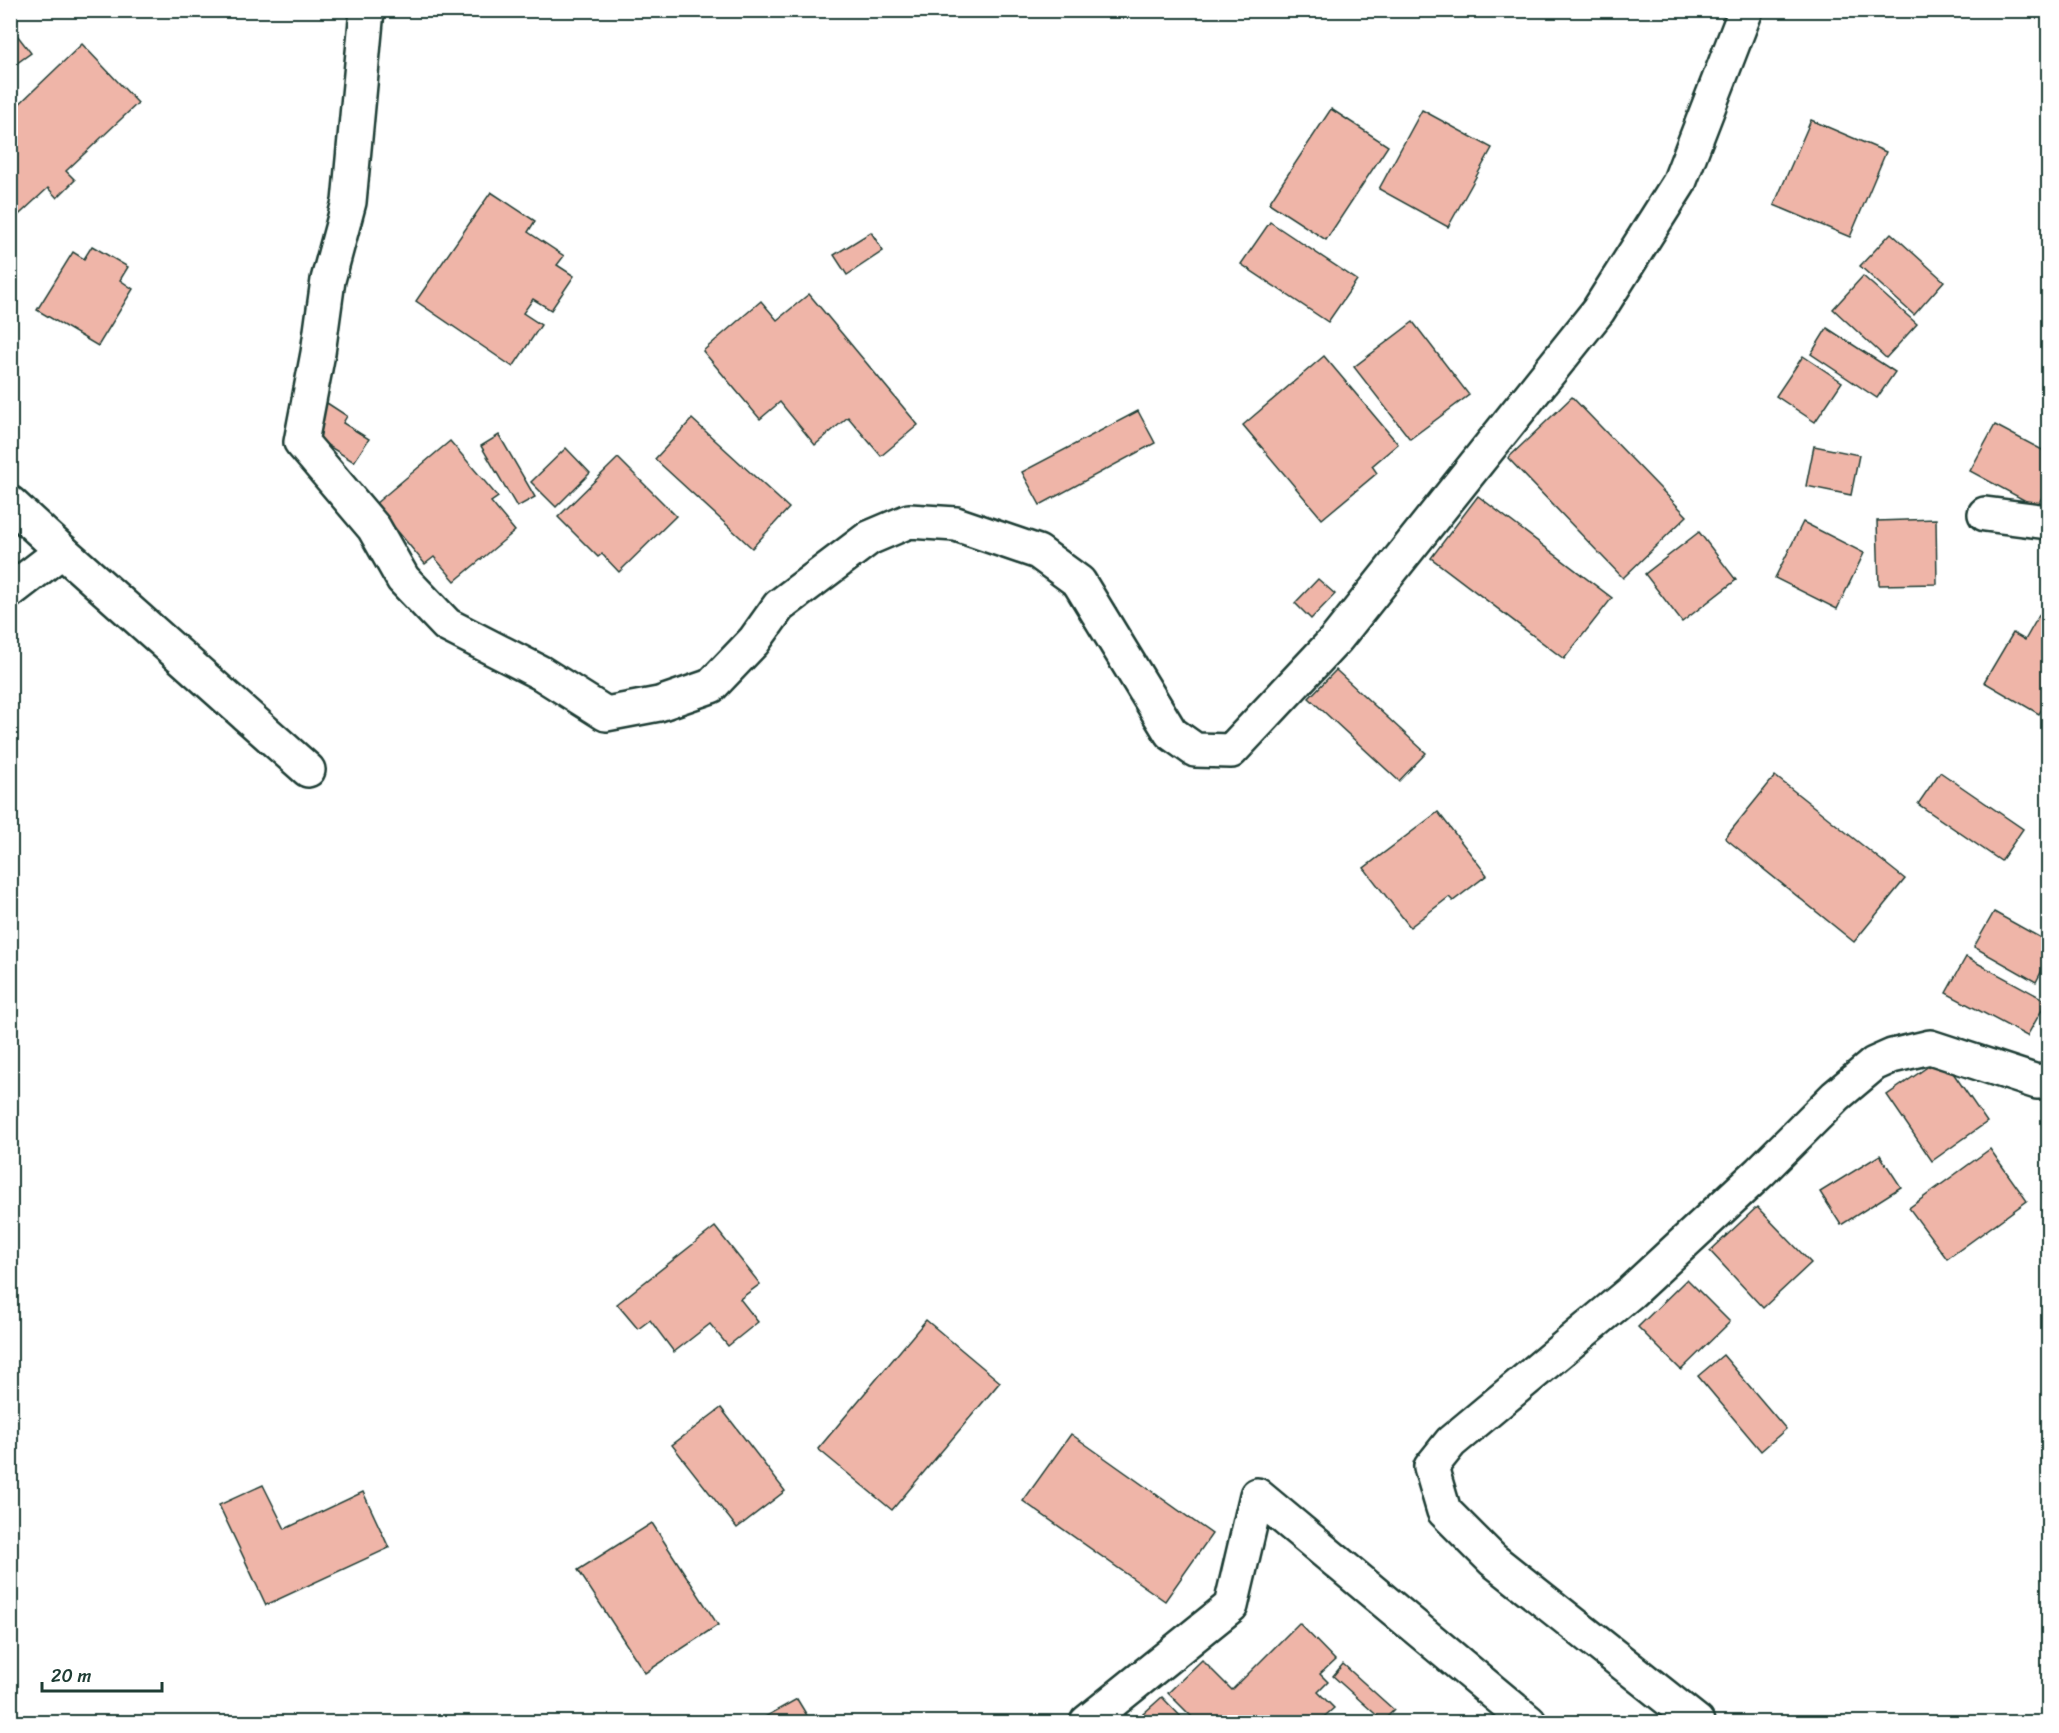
<svg xmlns="http://www.w3.org/2000/svg" width="2059" height="1733" font-family="Sriracha,sans-serif">
	<style>
		.building { fill: #efb5a8; stroke: #1f3d34; stroke-width: 1.5 }
		.lines { fill: none; stroke-linecap: round; stroke-linejoin: round }
		.minor-casing { stroke: #1f3d34; stroke-width: 38 }
		.minor { stroke: #fff; stroke-width: 33 }
	</style>
	<rect width="100%" height="100%" fill="#fff"/>
	<filter id="ink" filterUnits="userSpaceOnUse"><feTurbulence type="fractalNoise" baseFrequency=".0167" numOctaves="2"/><feDisplacementMap in="SourceGraphic" scale="12" xChannelSelector="R" yChannelSelector="G"/><feConvolveMatrix kernelMatrix="1 2 1 2 8 2 1 2 1" color-interpolation-filters="sRGB"/></filter>
	<g filter="url(#ink)">
		<g class="building">
			<path d="M10 26 31 53 10 68Z"/>
			<path d="M82 44 138 103 66 171 75 180 57 198 48 188 10 223V108L13 110Z"/>
			<path d="M1331 109 1388 146 1326 240 1269 203Z"/>
			<path d="M1422 110 1492 148 1448 227 1379 189Z"/>
			<path d="M1811 120 1886 152 1850 237 1774 205Z"/>
			<path d="M491 192 535 221 528 232 564 256 557 265 574 276 551 310 533 299 523 313 541 325 513 367 416 301Z"/>
			<path d="M1270 222 1357 280 1328 322 1241 264Z"/>
			<path d="M871 232 883 251 847 275 834 255Z"/>
			<path d="M1891 233 1944 281 1914 315 1860 266Z"/>
			<path d="M92 246 128 267 120 280 133 289 98 346 37 310 73 252 84 259Z"/>
			<path d="M1863 276 1917 324 1886 358 1833 309Z"/>
			<path d="M809 294 918 425 881 456 848 417 815 445 780 402 760 419 703 351 761 301 777 320Z"/>
			<path d="M1413 322 1469 395 1410 439 1354 367Z"/>
			<path d="M1827 328 1895 372 1877 398 1811 354Z"/>
			<path d="M1324 356 1398 444 1372 466 1377 473 1322 519 1243 425Z"/>
			<path d="M1803 356 1842 382 1815 422 1776 396Z"/>
			<path d="M1572 397 1687 516 1623 578 1508 458Z"/>
			<path d="M327 403 347 416 343 423 369 439 354 462 308 433Z"/>
			<path d="M1138 411 1155 443 1040 505 1022 472Z"/>
			<path d="M692 419 789 508 752 548 655 459Z"/>
			<path d="M1995 425 2048 453V485L2037 507 1970 471Z"/>
			<path d="M499 435 535 497 517 507 481 446Z"/>
			<path d="M450 441 498 497 491 502 515 531 455 581 434 557 425 564 375 504Z"/>
			<path d="M1814 446 1859 455 1851 495 1806 486Z"/>
			<path d="M566 448 590 473 556 507 531 482Z"/>
			<path d="M618 458 676 516 619 572 602 554 598 557 558 517Z"/>
			<path d="M1478 496 1612 598 1564 659 1431 558Z"/>
			<path d="M1936 519 1937 584 1879 585 1877 521Z"/>
			<path d="M1803 522 1864 553 1837 609 1775 578Z"/>
			<path d="M1699 532 1736 580 1682 622 1645 574Z"/>
			<path d="M1318 579 1335 594 1311 619 1295 603Z"/>
			<path d="M2045 605 2048 607V698L2039 714 1984 682 2013 633 2025 640Z"/>
			<path d="M1336 670 1426 753 1399 781 1309 698Z"/>
			<path d="M1940 772 2023 829 2001 861 1918 804Z"/>
			<path d="M1775 776 1905 879 1854 942 1725 838Z"/>
			<path d="M1438 812 1487 875 1453 901 1449 897 1410 927 1364 868Z"/>
			<path d="M1994 912 2048 942V959L2036 982 1974 947Z"/>
			<path d="M1966 957 2047 1001 2027 1036 1946 993Z"/>
			<path d="M1942 1057 1987 1122 1932 1161 1887 1095Z"/>
			<path d="M1990 1149 2027 1201 1947 1259 1909 1208Z"/>
			<path d="M1880 1155 1901 1187 1841 1225 1820 1192Z"/>
			<path d="M1757 1207 1811 1263 1763 1308 1710 1251Z"/>
			<path d="M715 1227 760 1284 740 1299 758 1322 728 1346 710 1324 674 1352 650 1320 638 1329 617 1304Z"/>
			<path d="M1687 1279 1730 1322 1681 1370 1638 1327Z"/>
			<path d="M926 1320 1000 1382 892 1510 818 1449Z"/>
			<path d="M1723 1355 1786 1429 1761 1451 1698 1376Z"/>
			<path d="M721 1408 785 1491 737 1528 672 1445Z"/>
			<path d="M1071 1434 1212 1534 1165 1601 1023 1501Z"/>
			<path d="M263 1485 285 1529 363 1492 389 1548 266 1605 219 1505Z"/>
			<path d="M652 1523 718 1625 645 1673 578 1570Z"/>
			<path d="M1299 1623 1335 1660 1320 1674 1328 1682 1318 1692 1334 1708 1318 1722H1197L1168 1693 1202 1660 1232 1690Z"/>
			<path d="M1343 1664 1394 1710 1383 1721 1333 1676Z"/>
			<path d="M1162 1697 1186 1722H1134Z"/>
			<path d="M797 1699 811 1722H756Z"/>
		</g>
		<g class="lines">
			<g class="minor-casing">
				<g id="minor">
					<path d="M367 10 349 202 328 280 318 353 301 442 374 528 403 579 447 625 541 673 606 714 659 704 711 686 754 641 779 606 869 538 909 521 956 524 1038 552 1079 582 1171 733 1195 750 1231 751 1337 638 1598 311 1679 183 1746 10"/>
					<path d="M10 503 62 551 308 770"/>
					<path d="M1985 514 2048 522"/>
					<path d="M10 591 62 551"/>
					<path d="M1087 1722 1231 1606 1257 1495 1529 1722"/>
					<path d="M1697 1722 1493 1560 1444 1511 1431 1467 1451 1442 1631 1292 1760 1172 1836 1096 1874 1064 1892 1056 1930 1047 2037 1082 2048 1080"/>
				</g>
			</g>
			<use href="#minor" class="minor"/>
		</g>
	</g>
	<rect width="2059" height="1733" fill="none" stroke="#fff" stroke-width="36"/>
	<rect x="18" y="18" width="2023" height="1697" fill="none" stroke="#1f3d34" stroke-width="2" filter="url(#ink)"/>
	<path d="M42 1682v9h120v-9" fill="none" stroke="#1f3d34" stroke-width="3"/>
	<text x="51" y="1682" font-size="18" fill="#1f3d34" stroke="#ffffff" stroke-width="4.5" paint-order="stroke">20 m</text>
</svg>
